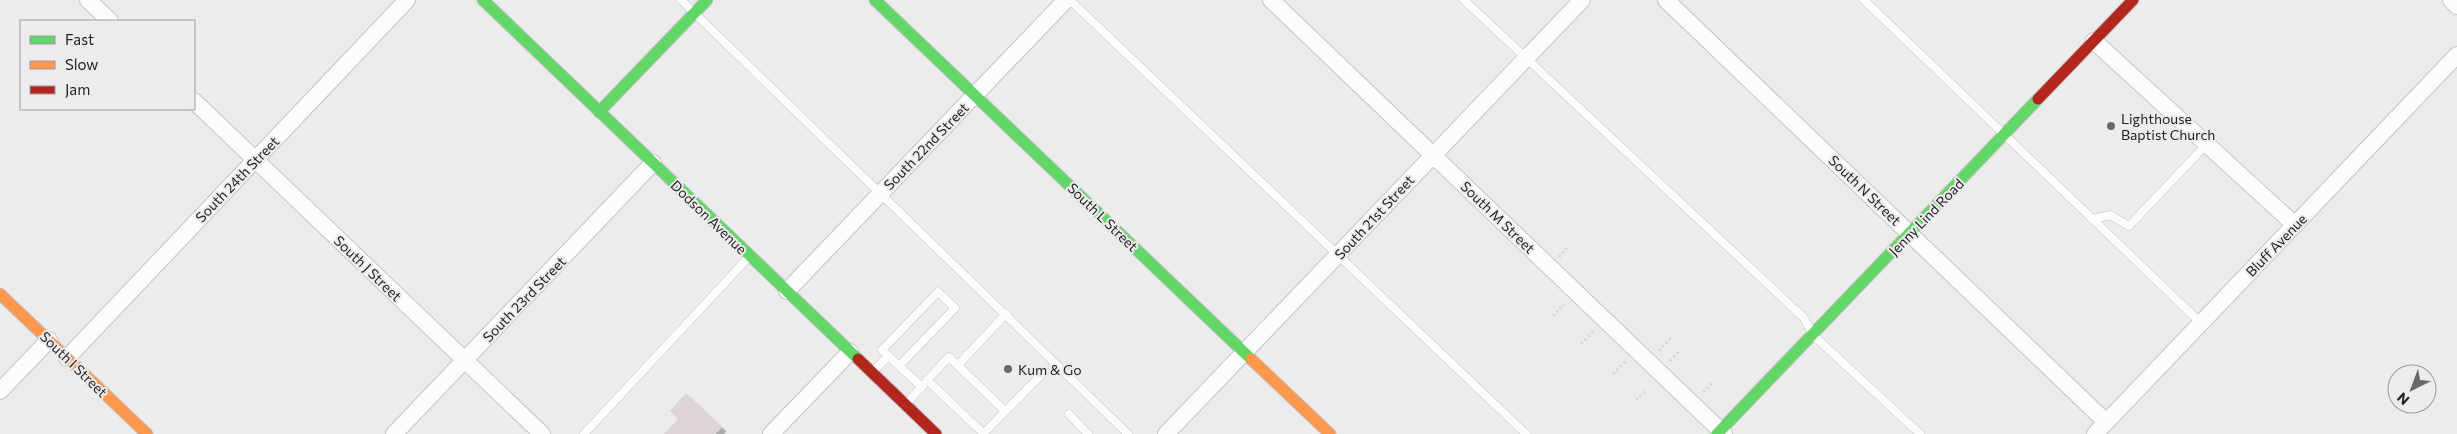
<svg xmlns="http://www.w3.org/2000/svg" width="2457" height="434" font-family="Commissioner,sans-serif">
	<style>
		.building { fill: #ddd3d8; filter: url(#shadow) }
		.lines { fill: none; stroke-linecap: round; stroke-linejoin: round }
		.lane-casing { stroke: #c5c4c5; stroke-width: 9 }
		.street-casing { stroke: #c5c4c5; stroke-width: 18 }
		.fast-casing { stroke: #c5c4c5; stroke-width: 13 }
		.slow-casing { stroke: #c5c4c5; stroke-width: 13 }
		.jam-casing { stroke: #c5c4c5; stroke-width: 13 }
		.path { stroke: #d9d8d9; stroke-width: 3; stroke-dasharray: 2.5 2.5; stroke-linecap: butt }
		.lane { stroke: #fcfcfc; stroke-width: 8 }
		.street { stroke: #fcfcfc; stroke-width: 16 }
		.fast { stroke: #63d668; stroke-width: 11 }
		.slow { stroke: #ff974d; stroke-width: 11 }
		.jam { stroke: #b3261e; stroke-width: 11 }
		.poi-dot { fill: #6a696a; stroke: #eeebee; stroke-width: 2 }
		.labels { text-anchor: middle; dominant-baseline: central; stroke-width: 4; stroke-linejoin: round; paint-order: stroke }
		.poi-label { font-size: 14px; fill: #242324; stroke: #eeebee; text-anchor: start }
		.street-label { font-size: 14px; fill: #242324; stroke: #eeebee }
	</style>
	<defs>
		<filter id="shadow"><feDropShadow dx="4.5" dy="4.5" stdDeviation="0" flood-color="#0004"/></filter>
	</defs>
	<rect width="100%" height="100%" fill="#edeced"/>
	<path class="building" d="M686 393 722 427 715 434H664L678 419 670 411Z"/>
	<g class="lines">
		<g class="lane-casing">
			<g id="lane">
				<path d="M681 0 1128 434"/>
				<path d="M1070 0 1526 434"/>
				<path d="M1464 0 1804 318 1813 335 1920 434"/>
				<path d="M1864 0 2201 323"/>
				<path d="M2093 219 2110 215 2129 226 2206 145"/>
				<path d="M958 365 1006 314"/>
				<path d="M899 366 882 350 938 292 955 308 899 366 922 387"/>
				<path d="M872 372 889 356"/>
				<path d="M907 403 924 384"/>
				<path d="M1069 414 1088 434"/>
				<path d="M584 434 748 258"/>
				<path d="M983 434 1043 373"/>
				<path d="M984 434 927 380 949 357 1005 411"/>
			</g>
		</g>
		<g class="street-casing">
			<g id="street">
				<path d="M88 0 110 21"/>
				<path d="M1271 0 1724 434"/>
				<path d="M1666 0 2106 422"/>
				<path d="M2451 0 2457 6"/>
				<path d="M2094 41 2295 225"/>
				<path d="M194 101 542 434"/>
				<path d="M787 291 1066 0"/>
				<path d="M67 358 407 0"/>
				<path d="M0 391 49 340"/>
				<path d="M394 434 653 163"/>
				<path d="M771 434 850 352"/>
				<path d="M1166 434 1582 0"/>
				<path d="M2095 434 2457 55"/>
			</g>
		</g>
		<g class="fast-casing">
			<g id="fast">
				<path d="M483 0 858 359"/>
				<path d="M875 0 1251 359"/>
				<path d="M599 112 707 0"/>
				<path d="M1717 434 2038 99"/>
			</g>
		</g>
		<g class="slow-casing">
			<g id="slow">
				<path d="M0 294 147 434"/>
				<path d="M1251 359 1330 434"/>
			</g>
		</g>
		<g class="jam-casing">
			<g id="jam">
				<path d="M2038 99 2133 0"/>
				<path d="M858 359 936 434"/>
			</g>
		</g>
		<g class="path">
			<path d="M1559 257 1567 248"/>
			<path d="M1553 316 1564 304"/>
			<path d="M1581 344 1595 330"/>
			<path d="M1659 351 1672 337"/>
			<path d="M1670 361 1680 350"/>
			<path d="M1613 374 1626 361"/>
			<path d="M1703 392 1712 383"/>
			<path d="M1636 400 1647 390"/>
		</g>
		<use href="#lane" class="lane"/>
		<use href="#street" class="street"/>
		<use href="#fast" class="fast"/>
		<use href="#slow" class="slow"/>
		<use href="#jam" class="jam"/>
	</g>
	<g class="poi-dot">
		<circle cx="2111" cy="126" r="5"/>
		<circle cx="1008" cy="369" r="5"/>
	</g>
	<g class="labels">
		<g class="poi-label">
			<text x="2121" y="118">Lighthouse<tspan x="2121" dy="16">Baptist Church</tspan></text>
			<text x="1018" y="369">Kum &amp; Go</text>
		</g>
		<g class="street-label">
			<text transform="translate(926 146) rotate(-46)">South 22nd Street</text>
			<text transform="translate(237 179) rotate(-46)">South 24th Street</text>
			<text transform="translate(1865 190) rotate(44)">South N Street</text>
			<text transform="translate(709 217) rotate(44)">Dodson Avenue</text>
			<text transform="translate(1103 217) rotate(44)">South L Street</text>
			<text transform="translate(1374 217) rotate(-47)">South 21st Street</text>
			<text transform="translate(1498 217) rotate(44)">South M Street</text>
			<text transform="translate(1926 217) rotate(-46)">Jenny Lind Road</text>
			<text transform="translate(2276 245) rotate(-46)">Bluff Avenue</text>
			<text transform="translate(368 268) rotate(44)">South J Street</text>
			<text transform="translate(524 299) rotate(-46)">South 23rd Street</text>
			<text transform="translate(74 364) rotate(44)">South I Street</text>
		</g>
	</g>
	<rect x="20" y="20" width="175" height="90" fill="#eeebee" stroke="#9d9b9d"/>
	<rect x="30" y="36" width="25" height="8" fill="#63d668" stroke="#9d9b9d"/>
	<text x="65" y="45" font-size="15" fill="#242324">Fast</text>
	<rect x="30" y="61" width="25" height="8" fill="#ff974d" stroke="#9d9b9d"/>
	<text x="65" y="70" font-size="15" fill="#242324">Slow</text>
	<rect x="30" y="86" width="25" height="8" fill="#b3261e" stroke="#9d9b9d"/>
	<text x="65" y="95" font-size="15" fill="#242324">Jam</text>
	<g transform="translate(2412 389) rotate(222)"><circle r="24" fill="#eeebee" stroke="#9d9b9d"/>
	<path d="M0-4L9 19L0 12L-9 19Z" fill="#6a696a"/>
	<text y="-8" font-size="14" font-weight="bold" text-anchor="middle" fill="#242324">N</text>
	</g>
</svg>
